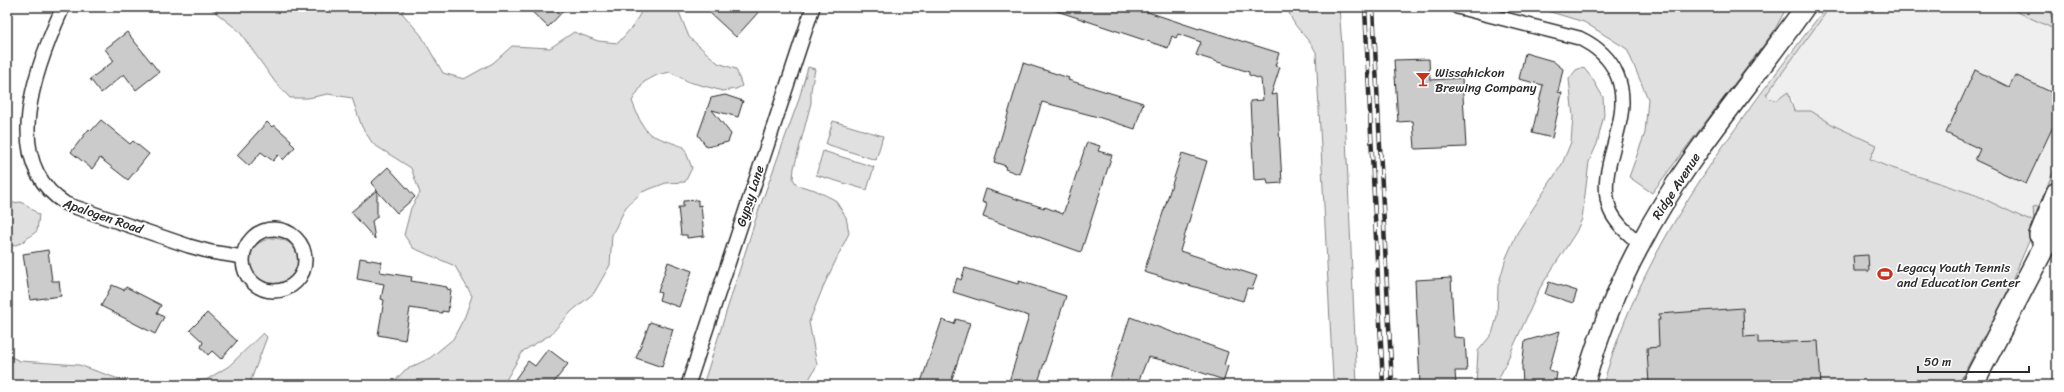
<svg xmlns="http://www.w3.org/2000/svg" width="2064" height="392" font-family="Sriracha,sans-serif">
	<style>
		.built { fill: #efefef }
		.green { fill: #e0e0e0; stroke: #868686 }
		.building { fill: #cbcbcb; stroke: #2b2b2b }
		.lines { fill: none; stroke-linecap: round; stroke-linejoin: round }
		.street-casing { stroke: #2b2b2b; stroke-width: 16 }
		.secondary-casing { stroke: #2b2b2b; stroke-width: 22 }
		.primary-casing { stroke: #2b2b2b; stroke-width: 24 }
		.street { stroke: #fff; stroke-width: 13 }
		.secondary { stroke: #fff; stroke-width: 19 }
		.primary { stroke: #fff; stroke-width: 21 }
		.rail-casing { stroke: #2b2b2b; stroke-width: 4.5 }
		.rail { stroke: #fff; stroke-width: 3; stroke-dasharray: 9; stroke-linecap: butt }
		.labels { text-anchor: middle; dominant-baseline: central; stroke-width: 3.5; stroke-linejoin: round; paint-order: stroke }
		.poi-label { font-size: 13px; fill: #2b2b2b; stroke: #fff; text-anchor: start }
		.street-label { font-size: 13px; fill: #2b2b2b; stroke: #fff }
	</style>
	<rect width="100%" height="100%" fill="#fff"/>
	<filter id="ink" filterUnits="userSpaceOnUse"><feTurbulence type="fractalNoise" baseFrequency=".025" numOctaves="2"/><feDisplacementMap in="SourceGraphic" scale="8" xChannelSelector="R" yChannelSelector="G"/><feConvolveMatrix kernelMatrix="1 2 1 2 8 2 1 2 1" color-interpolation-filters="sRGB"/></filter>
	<g filter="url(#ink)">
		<path class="built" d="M1830 7H2007L2057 30V163L2034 220H2028L1976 195 1886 166 1870 158 1876 145 1830 123 1794 111 1793 101 1788 92 1777 100 1770 99 1766 95Z"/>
		<g class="green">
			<path d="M209 7H405L402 13 421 35 443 73 464 79 493 63 512 46 550 48 574 32 598 41 618 43 633 26 644 7H677L689 37 718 63 736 69 742 86 736 89 723 91 689 82 670 72 657 75 644 82 632 101C637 113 641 127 651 135 653 136 678 145 684 147L692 168 685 182 666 183 642 192 626 207 612 235 610 265 594 293 572 311 550 335 523 351 503 385H391L405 370 430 358 453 339 465 316 472 296 455 266 413 248 404 235 411 208 420 193 411 168 373 144 362 127 352 98 328 94 308 98H290L275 82 239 31Z"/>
			<path d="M1288 7H1339L1342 46 1357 385H1335L1333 379 1316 52C1308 36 1290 26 1288 7Z"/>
			<path d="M1534 7H1787L1774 31 1652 193 1629 177 1645 133 1648 99 1627 49 1584 22Z"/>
			<path d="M1826 7H1830L1766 95 1770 99 1777 100 1788 92 1794 111H1811L1835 126 1876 145 1870 159 1886 166 1976 195 2028 220H2034L2033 207 2039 206 2057 163 2028 234 2030 239 1991 330 1983 337 1958 385H1603C1643 241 1738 124 1826 7Z"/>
			<path d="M2007 7H2048L2057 31 2056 30Z"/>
			<path d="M808 67 815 69 811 90V103L794 168 793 179 797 185 815 190 835 200 846 217 849 233 824 285 809 322 817 365 806 385H703L758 212 798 102Z"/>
			<path d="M1583 67 1592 78 1603 97 1604 115 1597 144 1589 162 1582 219 1576 232 1540 288 1496 385H1476L1478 351 1492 334 1497 317 1498 286 1506 258 1517 233 1562 164 1571 142 1573 117 1569 79 1576 70Z"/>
			<path d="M833 121 883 136 876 160 826 144Z"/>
			<path d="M823 151 874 167 867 190 816 175Z"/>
			<path d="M20 202 27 205 39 215 37 231 21 243 7 248V204Z"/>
			<path d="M271 238C287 238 301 247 298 265 291 315 207 257 271 238Z"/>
			<path d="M263 333 267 337 251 380 252 385H137L206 380 229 366Z"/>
			<path d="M7 355 20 361 79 365 136 385H7Z"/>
		</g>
		<g class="building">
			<path d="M527 7H567L548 27Z"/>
			<path d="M715 7H763L736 37 710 13Z"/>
			<path d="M1051 7H1133L1199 29 1200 28 1279 53 1275 66 1280 67 1271 95 1277 94 1282 183 1268 184 1267 179 1254 180 1250 101 1263 100 1261 79 1249 75V72L1196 55 1201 42 1178 34 1176 38 1172 36 1168 48 1051 9Z"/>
			<path d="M127 32 159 72 136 90 124 74 101 93 90 79 114 61 105 49Z"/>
			<path d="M1525 53 1553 61 1563 69 1558 92 1562 93 1552 138 1532 133 1543 85 1519 79Z"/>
			<path d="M1429 59 1430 80 1462 78 1466 147 1415 149 1413 121 1398 122 1394 60Z"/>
			<path d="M1023 63 1069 78 1068 80 1143 103 1135 129 1098 117 1042 102 1019 174 1005 169 1006 166 994 162Z"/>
			<path d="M1975 70 2009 87 2015 75 2057 95V118L2026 184 1975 160 1980 149 1946 133Z"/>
			<path d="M725 95 743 101 738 117 712 110 731 134 728 142 707 147 698 135 711 98Z"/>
			<path d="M101 120 130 144 133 141 149 154 128 180 100 158 92 169 71 152 89 129 91 131Z"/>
			<path d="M267 122 272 127 274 125 291 140 290 142 295 147 283 160 278 155 273 161 261 152 249 166 237 155Z"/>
			<path d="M1087 142 1100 146 1098 151 1112 155 1081 252 983 217 987 204 982 202 986 189 1044 208 1045 207 1063 214Z"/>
			<path d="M1182 153 1207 161 1180 251 1257 276 1252 289 1247 288 1243 301 1144 272Z"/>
			<path d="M388 167 415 197 397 213 377 191V217L372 221 375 239 351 212 377 190 371 183Z"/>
			<path d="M698 200V206L701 205 704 236 687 238V235H681L678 207H683V201Z"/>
			<path d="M48 250 52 281H59L61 296 30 300 23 254Z"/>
			<path d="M1868 255 1869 271H1854L1853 256Z"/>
			<path d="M360 258 382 262 380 272 412 277 411 281 447 287V289L451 290 448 312 442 311V313L410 308 405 340 378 335 384 300 381 299 384 284 357 279Z"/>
			<path d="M668 262 692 271 679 307 659 300 661 293 658 292Z"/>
			<path d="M965 268 1018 284 1019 281 1066 296 1037 385H1008L1029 316 953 292 957 278 961 280Z"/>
			<path d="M1451 278 1454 337 1465 338 1467 371H1455L1456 385H1420L1415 280Z"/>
			<path d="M1549 282 1577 291 1573 303 1545 294Z"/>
			<path d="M112 285 124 290 126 287 161 305 157 313 164 317 155 334 101 306Z"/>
			<path d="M1743 308 1744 337 1758 336V343L1818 341 1821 385H1649L1647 348 1659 347 1658 320H1660L1659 314Z"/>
			<path d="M207 313 237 341 221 359 212 351 208 355 201 347 203 342 190 330Z"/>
			<path d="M1130 317 1228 352 1224 365 1228 366 1224 380 1166 361 1148 357 1137 385H1108Z"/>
			<path d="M956 319 970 323 950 385H920L942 320 954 324Z"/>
			<path d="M650 322 673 329 662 367 636 358Z"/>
			<path d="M1560 331 1549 370 1557 373 1555 385H1523L1522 367 1525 341Z"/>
			<path d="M548 349 568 364 552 385H511L528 361 535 366Z"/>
		</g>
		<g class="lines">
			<g class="street-casing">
				<g id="street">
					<path d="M63 7C34 71 0 162 66 204L189 246 211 252 243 257"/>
					<path d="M1457 7 1579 38C1596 46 1610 58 1617 75 1636 121 1594 165 1610 210 1616 224 1629 234 1640 244"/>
					<circle cx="274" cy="260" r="31"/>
					<path d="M688 385 813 7"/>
				</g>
			</g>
			<g class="secondary-casing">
				<path id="secondary" d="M1584 385C1598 337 1616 289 1640 245 1684 159 1750 86 1805 7"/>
			</g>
			<g class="primary-casing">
				<g id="primary">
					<path d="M2040 235 2057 193"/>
					<path d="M1972 385 2057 222"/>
				</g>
			</g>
			<use href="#street" class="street"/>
			<use href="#secondary" class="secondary"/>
			<use href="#primary" class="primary"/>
			<g class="rail-casing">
				<g id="rail">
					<path d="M1365 7 1383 385"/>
					<path d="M1373 7 1392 385"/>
				</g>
			</g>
			<use href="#rail" class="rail"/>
		</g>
	</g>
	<defs>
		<g id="bar-bare" transform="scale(1.2)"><path d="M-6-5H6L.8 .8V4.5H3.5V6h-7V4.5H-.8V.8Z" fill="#c8321e" stroke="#fff" stroke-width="2.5" paint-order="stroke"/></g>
		<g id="stadium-bare" transform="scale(1.2)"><path d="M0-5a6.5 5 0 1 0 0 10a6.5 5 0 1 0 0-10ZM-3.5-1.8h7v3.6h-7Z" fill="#c8321e" stroke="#fff" stroke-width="2.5" paint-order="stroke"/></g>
	</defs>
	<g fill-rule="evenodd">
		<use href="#bar-bare" x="1423" y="79"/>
		<use href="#stadium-bare" x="1885" y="274"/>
	</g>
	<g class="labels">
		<g class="poi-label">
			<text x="1435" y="72">Wissahickon<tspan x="1435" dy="15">Brewing Company</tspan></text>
			<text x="1897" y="267">Legacy Youth Tennis<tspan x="1897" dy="15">and Education Center</tspan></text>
		</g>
		<g class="street-label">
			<text transform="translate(1676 186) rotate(-57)">Ridge Avenue</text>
			<text transform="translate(750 196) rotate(-72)">Gypsy Lane</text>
			<text transform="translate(103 216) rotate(19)">Apalogen Road</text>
		</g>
	</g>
	<rect width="2064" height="392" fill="none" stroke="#fff" stroke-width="24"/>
	<rect x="12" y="12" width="2040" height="368" fill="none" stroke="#2b2b2b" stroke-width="1.5" filter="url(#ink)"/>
	<path d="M1918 366v6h111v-6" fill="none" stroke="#2b2b2b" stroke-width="2"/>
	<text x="1924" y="366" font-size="12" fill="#2b2b2b" stroke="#ffffff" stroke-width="3" paint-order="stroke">50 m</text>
</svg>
